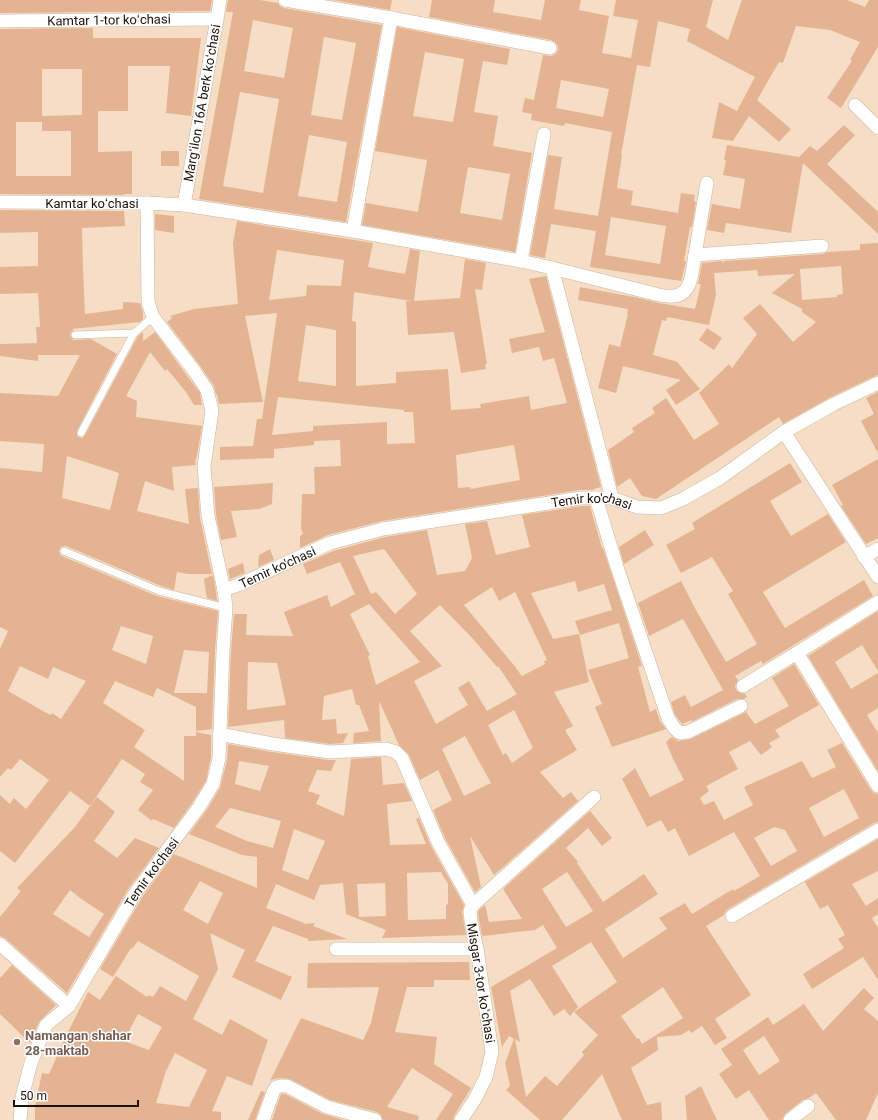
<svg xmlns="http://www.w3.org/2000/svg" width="878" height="1120" font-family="Roboto,sans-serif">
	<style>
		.building { fill: #e4b492; fill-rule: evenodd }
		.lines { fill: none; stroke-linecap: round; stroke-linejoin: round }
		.service-casing { stroke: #cbb49e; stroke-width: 8 }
		.minor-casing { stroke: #cbb49e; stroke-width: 14 }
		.service { stroke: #fff; stroke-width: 7 }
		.minor { stroke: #fff; stroke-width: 13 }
		.education-dot { fill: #8d6e63; stroke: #fff; stroke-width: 1.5 }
		.labels { text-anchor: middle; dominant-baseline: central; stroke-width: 3; stroke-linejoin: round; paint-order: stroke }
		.street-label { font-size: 13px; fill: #1b120a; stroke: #fff }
		.education-label { font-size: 13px; font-weight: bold; fill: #785e54; stroke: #fff; text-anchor: start }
	</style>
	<rect width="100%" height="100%" fill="#f6ddc6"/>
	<g class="building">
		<path d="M0 0H212L210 11 0 13Z"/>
		<path d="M228 0H260L278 3 280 6 284 8 382 25 346 222 199 199 233 12H226ZM253 20 293 28 284 78 244 71ZM324 37 356 43 342 120 311 115ZM240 92 279 99 263 193 223 186ZM309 135 347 142 337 202 298 196Z"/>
		<path d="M333 0H392L390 10Z"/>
		<path d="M432 0H495L493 12 541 20 545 0H581L579 10 609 16 602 53 631 58 638 20 613 16 616 0H713L706 27 728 40 742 0H847L865 7 869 0H878V47L841 108 827 98 852 61 850 60 860 42 830 30 796 26 783 63 779 62 757 100 791 129 779 142 749 116 733 141 712 138 719 102 737 111 755 77 687 41 690 29 658 21 650 67 637 65 621 155H622L617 188 633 191 631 205 678 213 681 193 695 195 694 201 696 202 692 227H690L684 261H686L685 266 681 281 590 267 596 231 551 224 545 258 530 255 548 155 562 157 554 209 598 216 612 132 565 123 564 126 531 120 532 114 522 112 525 98 534 100 543 55 552 56 556 53 558 50V46L555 42 551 40 429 17ZM561 80 609 89 603 117 556 108ZM611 217 666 226 660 264 605 255Z"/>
		<path d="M397 27 510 49 507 65 483 61 474 112 498 116 493 146 532 153 515 252 362 225 366 203 418 212 427 160 375 151ZM425 52 464 59 453 122 413 116ZM468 167 510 174 502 220 460 213Z"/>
		<path d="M93 28V38H201L191 116 166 113 170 66H128V111H98V152L132 151V194H123L124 195 0 194V29ZM42 69H82V115L42 116V131H71V176H16V122H42Z"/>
		<path d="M844 125 855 135 827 164 878 212V234L803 163 791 233 726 223 724 233 707 230 712 204 740 209 745 179 723 175 726 160H724L727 145 799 157 810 146 817 151Z"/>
		<rect x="161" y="151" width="18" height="15"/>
		<path d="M0 210 124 211 125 226 82 228 83 269 85 314 123 309V302L140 303 143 312V319L140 322 72 329 74 330 71 332 70 336 73 340 91 339 117 354 77 431V436L82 438 85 435 138 336 143 332V341L155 332 188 377 200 393 202 405H194L186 392 167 369 165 371 150 352 126 396 137 401 136 417 202 426 197 456 195 461 196 465 172 467 174 491 145 481 137 511 189 524 185 489 198 488 200 518 212 574H188L177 572 174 590 161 586 66 546 61 547 59 551 60 554 62 556 157 596 218 611 215 650 212 729 196 731V707L157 688 153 697 115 681 103 703 145 730 134 747 184 781V736H196V732L211 735V757L206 781 192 803 174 828 153 819 152 821 138 810 153 790 140 782 145 774 122 759 90 806 70 791 15 863 0 851V795L10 804 14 798 26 809 49 780 20 759 11 770 8 768 0 777V649L8 631 0 627V468L42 472 44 444 0 441V393L58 396 80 355H38V361L0 356V344L37 343 36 327H40L38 293 0 294V267L38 266V232L0 233ZM67 456 119 473 110 510 62 498ZM121 626 153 636 146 664 112 650ZM184 650 209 652 207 693H174ZM20 666 48 679 53 667 86 681 61 719 52 713 50 715 8 691Z"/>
		<path d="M155 214 174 216V233L155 230Z"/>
		<path d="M237 221 373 243 368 267 405 274 410 249 420 251 414 301 460 298 465 259 486 263 482 290 475 289 487 364H485L486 369 461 373 454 332 408 335 406 301H412L354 292 352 321 356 322V386L396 383V372L448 369 451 410 481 408 480 404 529 396 531 410 567 403 554 358 543 361 539 347 512 353 509 339 545 332 529 279 546 276 601 487 594 489V490H580L382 521 328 535 300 548V536L303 534 301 528 302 494H315L314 467 341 466 340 440 314 441V445L274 449V458L220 460V447L253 446 257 419H262L277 313 245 316 263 402 219 404 217 394 216 395 214 386 201 367 167 322 172 318 170 316 194 309 238 304 233 243ZM277 250 344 260 341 286 307 285 306 296 269 300ZM306 325 336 330V386L298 381ZM278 397 404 410V412H413L415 443 387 444V422L313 426V436V431L272 435ZM514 445 520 480 471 489 470 487 458 488 456 455Z"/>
		<path d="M878 243V375L875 376 831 397 783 424 779 417 656 499 642 496 630 478 617 487 608 450 634 432 632 428 655 413 652 408 666 398 694 440 719 424 699 393 729 364 732 368 757 334 743 318 760 304 793 342 816 322 802 312V309L772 293 795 274 758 276 757 270 714 273 716 295 709 325 667 317 666 321 662 320 653 355 675 361 678 363 700 389 676 405 666 390 681 380 623 366 616 393 598 388 609 344 620 347 628 314H627L628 309 578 300 580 287 639 298 659 303 695 309 701 284H698L702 263 722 261 724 264V261L823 254 827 252 860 250V244ZM841 266 843 294 837 295V297L802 300 800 269Z"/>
		<path d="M707 328 722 338 714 350 699 340Z"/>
		<path d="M878 392V453L861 421 874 414 866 398Z"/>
		<path d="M878 459V538L866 544 841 506 843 505 832 485Z"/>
		<path d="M790 463 802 482 770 501 791 536 828 514 846 542 763 592 785 628 864 580 873 596 763 664 761 661 735 676 738 680 735 686 736 690 740 693 745 694 747 697 744 699H737L691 722 692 720 682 724 675 715 671 702 685 695 691 707 723 690 683 619 649 636 638 603 681 581 697 612 726 662 757 644 728 594 733 591 712 557 681 573 666 545 695 529 692 523Z"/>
		<path d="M273 483 272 504 259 509 231 511 237 537 221 540 216 515 214 487Z"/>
		<path d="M582 506H590L602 548H603L642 666 638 667 650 712 656 709 660 721 666 729 612 747 595 707 602 704 588 670 629 658 619 623 580 635 575 621 612 610 604 584 578 592 575 581 531 593 553 639 579 634 589 682 554 692 573 726 565 730 577 750 540 772 563 798 571 792 578 801 494 875 470 836 481 887 475 892 445 838 433 810 452 800 438 770 420 780 409 755 399 745 379 701 381 741 353 743 354 733 369 731 359 705H356L352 689 324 696 322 720 336 719 337 734 348 733 343 743 330 744 285 738 284 720 228 727 231 651 234 614H247L246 635 293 636 284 612 327 595 331 607 355 594 340 562 307 574 303 564 333 551 385 537 427 530 437 575 465 571 472 558 465 524 487 521 496 555 530 547 522 515ZM384 549 417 594 395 614 376 592 371 594 353 556ZM492 587 499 601 515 592 547 660 544 661 545 664 522 676 513 664 464 605ZM369 604 420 662 376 685 368 656 370 655 350 614ZM440 605 474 640 497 667 498 666 517 694 487 711 469 681 458 688 468 705 436 724 414 681 442 666 410 631ZM248 662 277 663 286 705 247 710ZM514 710 533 748 512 763 506 753 503 755 488 725ZM465 736 491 783 464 796 442 749Z"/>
		<path d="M645 530 654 545 624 564 619 547Z"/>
		<path d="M270 549 274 560 258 567 259 555Z"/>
		<path d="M243 563 245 573 230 579 228 569Z"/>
		<path d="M213 575 216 591 217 601 207 598 206 593 204 579Z"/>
		<path d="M878 611V671L862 645 835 662 851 689 878 673V708L867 715 878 733V771L808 656Z"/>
		<path d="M794 664 819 705 775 730 780 737 769 743 772 747 761 755 750 741 729 752 738 769 706 786 709 791 700 798 704 805 714 801 724 820 753 805 744 787 802 761 812 778 836 767 827 750 842 743 871 790 874 793 878 794V822L874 823 728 909 725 912 724 915 706 926 751 995 715 1019 727 1038 715 1045 702 1026 691 1033 689 1030 681 1035 657 1037 658 1050 631 1068 647 1105 661 1102 662 1120H622L602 1074 562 1120H540L506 1090 510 1086 505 1063 514 1039 509 1036 502 1047 491 987 557 948 543 925 535 930 483 936 482 935 479 920 478 913 479 910 485 905 489 922 522 919 503 889 590 811 612 838 602 846 588 828 566 848 578 862 577 863 603 902 644 874 658 894 605 929 623 958 667 929 659 918 685 903 692 914 733 889 734 891 760 876 734 832 689 856 675 828 668 832 661 820 647 827 622 779 635 768 650 797 684 780 673 759 666 742 672 737 678 741 691 739 746 712 755 724 789 706 772 678ZM844 789 859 818 824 837 809 808ZM774 827 785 830 797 851 771 866 754 838ZM567 872 593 911 566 927 542 889ZM591 942 617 982 574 1012 598 1035 582 1052 584 1055 557 1086 545 1076 526 1097 515 1039 520 1042 510 991 530 979 554 1016 564 1009 570 1016 578 1007 552 966ZM663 987 683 1018 642 1044 639 1038 637 1039 621 1016Z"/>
		<path d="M228 744 272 752 329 760H336L331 771 317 770 308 791 320 795 316 804 344 816 351 759 381 757 383 785 404 783 412 801 387 804 390 845 426 844 416 819 419 818 431 846 464 905 462 912 466 935 382 938 386 930 346 914 343 883 320 885 314 900 276 884 266 908 304 923 303 924 315 923 313 926 347 939 308 941V939L273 926 255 961 292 977 281 1000 232 977 245 950 210 933 218 969 193 1019 222 1035 230 1019 268 1040 252 1086 227 1076 212 1111 221 1112V1120H35V1106L42 1073 49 1074 65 1038 88 992 100 1000 116 976 147 997 148 995 153 997 160 986 186 1001 199 976 138 941 132 949 131 948 113 977 100 969 143 896 174 854 257 888V857L242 855 189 834 206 811 220 788 227 760ZM239 761 269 766 260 791 235 784ZM230 808 281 821 273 848 247 841 215 827ZM294 829 325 841 308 880 282 870ZM441 872 448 884V904L446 905V919L408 920 407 873ZM200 881 223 893 208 924 183 910ZM385 883 386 916 359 917 357 884ZM138 1014 162 1027 149 1050 124 1041ZM175 1053 207 1070 189 1107 156 1103 166 1071Z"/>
		<path d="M97 797 115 812 94 841 117 858 135 838 159 848 129 888 67 993 5 938 0 936V917L21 891 17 888 75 827ZM70 890 80 898 104 914 89 937 53 914Z"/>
		<path d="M878 839V871L852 884 866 906 878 898V914L872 918 878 928V980L863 957 812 989 803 974 844 948 838 939 845 935 828 905 820 909 805 882Z"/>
		<path d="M469 962 470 980H434V987H407L395 1032 437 1037 434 1064 471 1088 454 1116 453 1120H436L453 1094 412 1068 387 1107 419 1116 418 1120H383L381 1115 377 1112 330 1100 290 1079 280 1078 274 1079 270 1081 301 1018 363 1040 371 1023 379 987 307 988 308 963Z"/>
		<path d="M12 965 56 1005 39 1022 30 1043 0 1014V978Z"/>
		<path d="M864 988 874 998 864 1009 878 1021V1093L866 1120H836L816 1093 809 1098 803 1100 785 1114 783 1117 782 1120H769L749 1090 736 1099 719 1074 732 1065 721 1049 768 1017 773 1025 804 1004 823 1031ZM764 1036 780 1061 759 1075 743 1050Z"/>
		<path d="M701 1086 717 1120H687L685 1096Z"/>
		<path d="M261 1091 265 1092 255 1120H248Z"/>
		<path d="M281 1094H285L323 1114 344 1120H272Z"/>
	</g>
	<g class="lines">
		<g class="service-casing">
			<g id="service">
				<path d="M75 335 134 333"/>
				<path d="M81 433 134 333 153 317"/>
				<path d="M64 551 159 591 226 608"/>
			</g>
		</g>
		<g class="minor-casing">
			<g id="minor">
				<path d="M285 0 391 18 550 48"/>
				<path d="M0 21 217 19"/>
				<path d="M855 105 878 128"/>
				<path d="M0 202 147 203 184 205 353 231 521 261 552 268 612 498"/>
				<path d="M147 203 148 302 153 317 195 372 207 390 212 411 204 466 208 516 224 590"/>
				<path d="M184 205 217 19 220 0"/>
				<path d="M353 231 391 18"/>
				<path d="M695 255 707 183"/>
				<path d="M521 261 544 134"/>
				<path d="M552 268 659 295C664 296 669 297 674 296 693 294 692 269 695 255L822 246"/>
				<path d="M784 432 878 577"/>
				<path d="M596 498 617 567 668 718 675 729 680 733 688 732 741 706"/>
				<path d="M864 557 878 549"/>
				<path d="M878 602 797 653 878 786"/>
				<path d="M743 686 797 653"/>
				<path d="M219 734 273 744 330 752 386 749 396 752 402 758 438 842 473 905"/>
				<path d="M732 916 878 830"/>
				<path d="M0 944 69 1006"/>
				<path d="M336 949H477"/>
				<path id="s1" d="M20 1120 22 1097 31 1063 46 1025 69 1006 136 892 199 807 213 784 219 758 223 651 226 608 224 590 238 585 330 543 383 529 581 498H612L637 507 661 508 683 499 720 478 784 432 834 404 878 383"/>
				<path d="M263 1120 274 1090 276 1087 281 1086H287L327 1107 375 1120"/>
				<path d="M461 1120 475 1099 486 1077 492 1052 477 949 471 921 470 911 473 905 594 797"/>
				<path d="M790 1120 808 1106"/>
			</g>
		</g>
		<use href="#service" class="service"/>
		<use href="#minor" class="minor"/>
	</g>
	<circle class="education-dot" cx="17" cy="1042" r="4"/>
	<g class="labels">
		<g class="street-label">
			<text transform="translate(109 20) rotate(-1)">Kamtar 1-tor koʻchasi</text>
			<text transform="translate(202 103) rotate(-80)">Margʻilon 16А berk koʻchasi</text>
			<text x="92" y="203">Kamtar koʻchasi</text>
			<text stroke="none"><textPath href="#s1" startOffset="971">Temir ko'chasi</textPath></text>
			<text stroke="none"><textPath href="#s1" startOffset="647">Temir ko'chasi</textPath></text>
			<text stroke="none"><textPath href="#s1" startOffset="286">Temir ko'chasi</textPath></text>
			<text transform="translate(481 983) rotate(81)">Misgar 3-tor koʻchasi</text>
		</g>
		<g class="education-label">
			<text x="25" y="1035">Namangan shahar<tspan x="25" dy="15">28-maktab</tspan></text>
		</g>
	</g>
	<path d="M14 1100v6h124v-6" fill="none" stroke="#1b120a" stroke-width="2"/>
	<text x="20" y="1100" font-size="12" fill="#1b120a" stroke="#ffffff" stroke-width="3" paint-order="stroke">50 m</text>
</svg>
